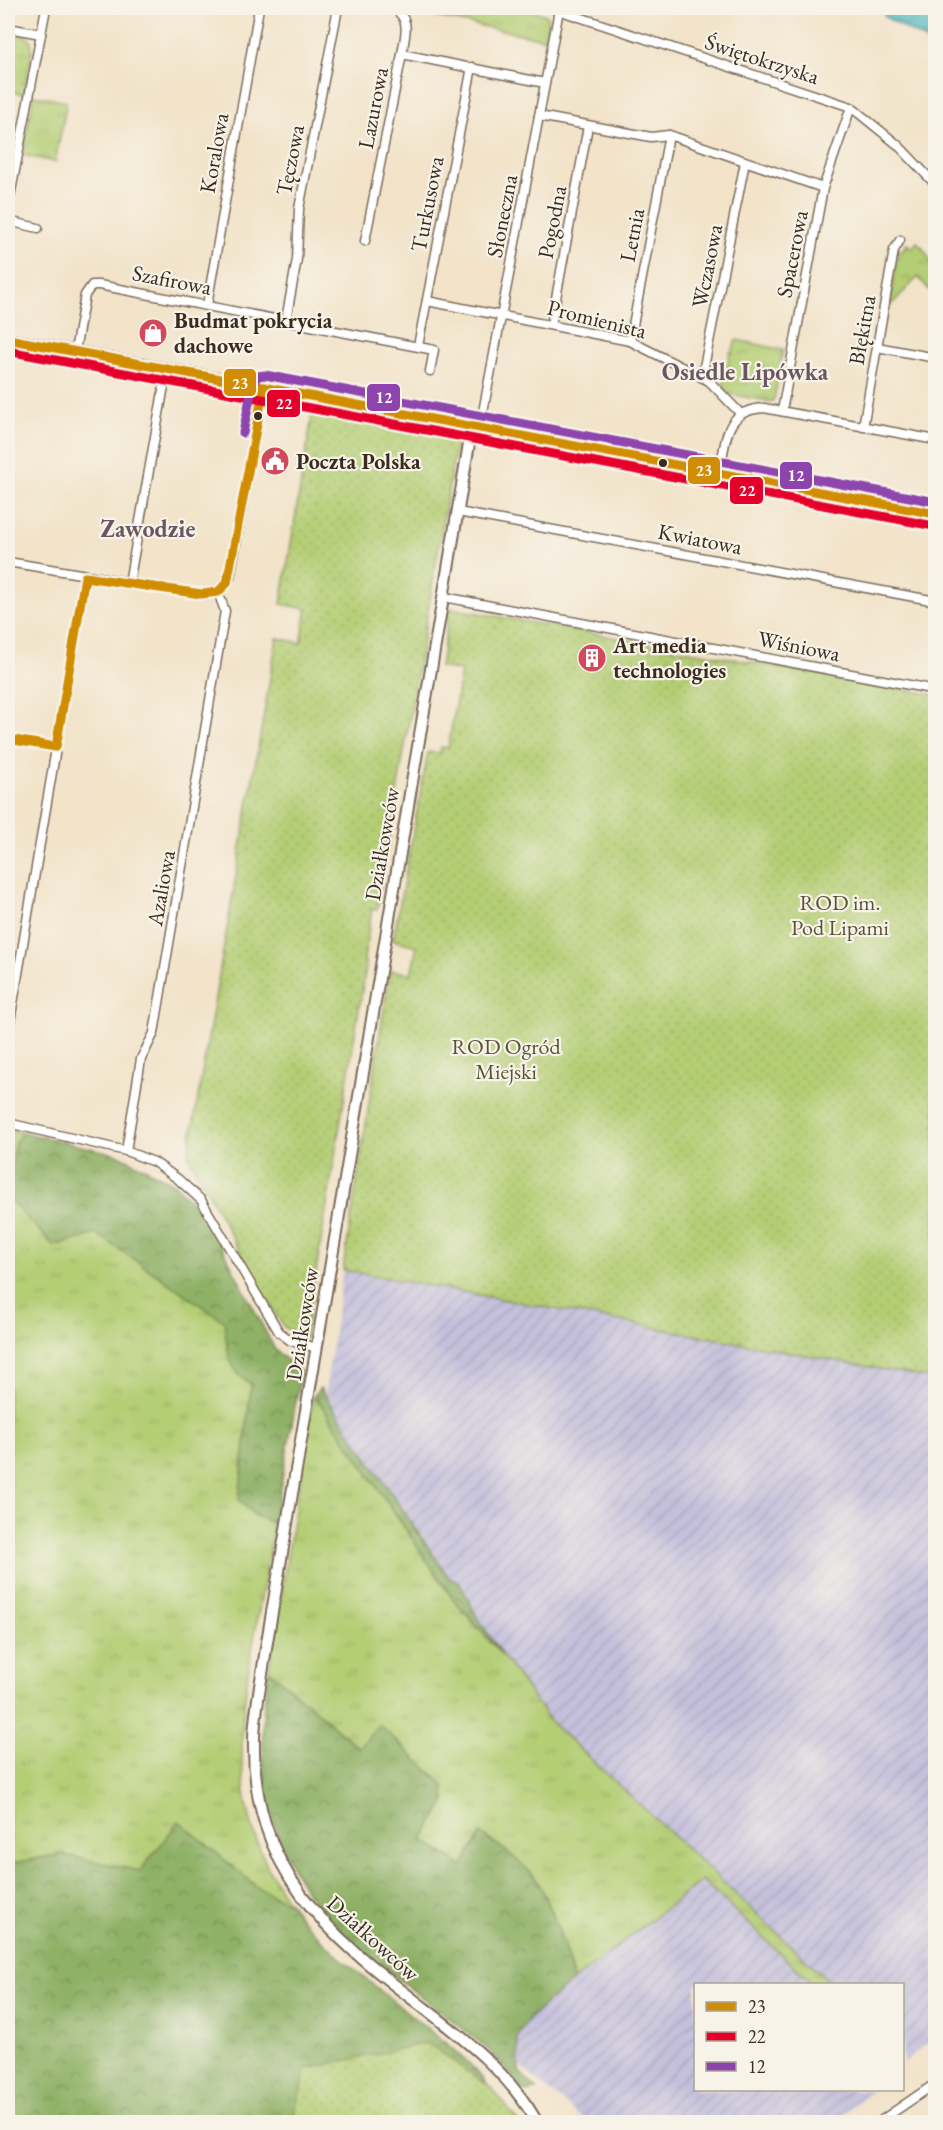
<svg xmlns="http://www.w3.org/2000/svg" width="943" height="2130" font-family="'EB Garamond',serif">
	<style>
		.industrial { fill: url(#industrial-furrows) }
		.grass { fill: url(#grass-tufts); stroke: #787c49; stroke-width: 1.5 }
		.forest { fill: url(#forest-crowns); stroke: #656e42; stroke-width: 1.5 }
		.park { fill: url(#park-dots); stroke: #787c49; stroke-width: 1.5 }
		.water { fill: url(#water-waves); stroke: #41706f; stroke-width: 1.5 }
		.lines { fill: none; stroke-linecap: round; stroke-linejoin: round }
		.minor-casing { stroke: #7b6b5a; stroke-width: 11 }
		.tertiary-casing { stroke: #7b6b5a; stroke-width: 14 }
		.minor { stroke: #fff; stroke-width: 8 }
		.tertiary { stroke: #fff; stroke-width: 10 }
		.bus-1-casing { stroke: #f7f3e8; stroke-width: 14 }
		.bus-2-casing { stroke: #f7f3e8; stroke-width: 14 }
		.bus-3-casing { stroke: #f7f3e8; stroke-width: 14 }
		.bus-1 { stroke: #d18d06; stroke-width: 9 }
		.bus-2 { stroke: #e4002b; stroke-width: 9 }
		.bus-3 { stroke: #8e44ad; stroke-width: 9 }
		.bus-dot { fill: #3b2a1e; stroke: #f7f3e8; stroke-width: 2 }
		.labels { text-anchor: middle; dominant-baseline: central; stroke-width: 4.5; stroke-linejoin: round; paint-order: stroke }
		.street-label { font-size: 22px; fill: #3b2a1e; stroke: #f7f3e8 }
		.poi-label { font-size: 22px; font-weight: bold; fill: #3b2a1e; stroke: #f7f3e8; text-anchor: start }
		.park-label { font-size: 22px; fill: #595334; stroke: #f7f3e8 }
		.neighbourhood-label { font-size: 24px; font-weight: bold; fill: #6b5663; stroke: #f7f3e8 }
		.line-badge { stroke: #f7f3e8; stroke-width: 2 }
		.badge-label { font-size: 16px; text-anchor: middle; font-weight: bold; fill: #fff }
	</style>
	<defs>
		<pattern id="industrial-furrows" width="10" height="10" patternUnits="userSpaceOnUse" patternTransform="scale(1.5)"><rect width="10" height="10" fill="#c4c0db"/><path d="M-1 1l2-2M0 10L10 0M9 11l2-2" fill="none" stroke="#a9a5bc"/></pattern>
		<pattern id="grass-tufts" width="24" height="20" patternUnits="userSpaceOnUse" patternTransform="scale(1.5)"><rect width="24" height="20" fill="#b4ce74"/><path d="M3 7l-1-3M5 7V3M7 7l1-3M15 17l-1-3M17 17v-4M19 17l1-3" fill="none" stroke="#9cb164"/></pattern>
		<pattern id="forest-crowns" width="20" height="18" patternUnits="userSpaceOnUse" patternTransform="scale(1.5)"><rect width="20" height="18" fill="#8fb166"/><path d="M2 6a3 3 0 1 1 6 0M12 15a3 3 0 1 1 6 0" fill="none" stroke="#769053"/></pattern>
		<pattern id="park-dots" width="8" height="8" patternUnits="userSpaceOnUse" patternTransform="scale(1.5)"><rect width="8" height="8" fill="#b4ce74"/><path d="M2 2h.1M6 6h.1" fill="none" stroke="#9cb164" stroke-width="1.8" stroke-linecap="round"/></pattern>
		<pattern id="water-waves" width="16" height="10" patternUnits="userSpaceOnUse" patternTransform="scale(1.5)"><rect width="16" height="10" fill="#47b6c0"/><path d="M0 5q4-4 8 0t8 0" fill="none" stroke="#3c949b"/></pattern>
	</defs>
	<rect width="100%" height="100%" fill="#f7f3e8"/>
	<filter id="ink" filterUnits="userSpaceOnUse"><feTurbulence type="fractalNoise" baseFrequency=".0167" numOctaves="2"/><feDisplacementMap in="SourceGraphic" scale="12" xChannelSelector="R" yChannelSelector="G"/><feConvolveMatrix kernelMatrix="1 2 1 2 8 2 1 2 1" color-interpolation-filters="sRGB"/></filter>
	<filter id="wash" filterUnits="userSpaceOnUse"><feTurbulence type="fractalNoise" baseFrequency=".008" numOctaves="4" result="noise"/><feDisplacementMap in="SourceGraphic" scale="24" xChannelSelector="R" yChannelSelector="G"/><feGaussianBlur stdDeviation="1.35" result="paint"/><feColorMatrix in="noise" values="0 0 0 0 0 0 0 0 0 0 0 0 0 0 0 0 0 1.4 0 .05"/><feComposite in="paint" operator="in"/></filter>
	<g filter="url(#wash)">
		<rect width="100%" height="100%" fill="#f2e3c9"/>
		<path class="industrial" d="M343 1270 935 1379V2036L903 2064 902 1984H696V2090H873L833 2122H587L492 2043 552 1740 324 1401Z"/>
		<g class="grass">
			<path d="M414 8H525L546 15 548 19 545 39 417 13Z"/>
			<path d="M8 31 25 35 31 41 32 54 23 94 8 91Z"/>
			<path d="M34 95 67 102 55 162 22 155Z"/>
			<path d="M917 242C934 259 936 273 935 296L918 277 890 306 897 257 907 244 913 248Z"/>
			<path d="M736 340 783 350 774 399 771 402 730 394 723 387 730 352 732 353Z"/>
			<path d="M8 1129 119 1155 175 1184 207 1219 275 1350 301 1372C289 1441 276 1509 265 1577 243 1699 214 1809 299 1916 350 1981 430 2020 485 2081L486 2122H8Z"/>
			<path d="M313 1397 318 1400 453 1599 502 1655 551 1722 832 1984H813L702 1880 573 1981C570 1960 547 1891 533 1875 518 1859 500 1846 481 1835L462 1866 422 1839 445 1802 436 1776 426 1769 359 1748 269 1670Z"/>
		</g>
		<g class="forest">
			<path d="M22 1132 119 1155 175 1184 207 1219 275 1350 301 1372 274 1524 254 1515 239 1500 251 1384C227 1370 226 1348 225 1322L97 1234 54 1246 8 1198 15 1143Z"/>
			<path d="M320 1388 449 1578 460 1583 477 1617 502 1655 453 1599 318 1400 313 1397Z"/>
			<path d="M269 1670 359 1748 379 1725 444 1785 445 1802 422 1840 462 1866 481 1834C500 1846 518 1859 533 1875 547 1891 570 1960 573 1981L529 2018 517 2038 519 2071 536 2090 525 2092C512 2077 499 2058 483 2045 429 1999 365 1961 319 1907 263 1840 254 1753 269 1670Z"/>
			<path d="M179 1821 258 1888 290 1903 299 1917 339 1957 465 2059 485 2081 498 2106 319 2122H8V1867L13 1863 61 1854 140 1871Z"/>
		</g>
		<g class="park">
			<path d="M313 410 454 436 456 445 377 910 372 909 364 959 366 966 305 1339 284 1327 261 1291 188 1155 277 638 301 643 307 609 281 604Z"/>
			<path d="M450 608 935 695V1379L343 1270 390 970 411 974 417 946 393 940 428 752 439 754 441 747 448 748 461 671 440 667Z"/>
			<path d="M427 2043 493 2089 518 2122H292L306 2069Z"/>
		</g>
		<path class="water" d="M871 8H935V43H930L885 17 883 12Z"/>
	</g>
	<g filter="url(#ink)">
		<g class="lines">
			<g class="minor-casing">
				<g id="minor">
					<path d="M393 8C412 20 405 34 402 54"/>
					<path d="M552 8 851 107 898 145 936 185"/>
					<path d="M8 28 41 34"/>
					<path d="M539 116 651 137 669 135 823 188"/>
					<path d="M8 207 46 8"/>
					<path d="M8 221 38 228"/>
					<path d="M365 241 402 54 545 83"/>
					<path d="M427 301 630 341 709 381 740 413"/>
					<path d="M207 305 259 8"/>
					<path d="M286 320 297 259 299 209 338 8"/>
					<path d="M551 325 588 126"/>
					<path d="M630 341 669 135"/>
					<path d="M418 346 472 67"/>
					<path d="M877 347 936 358"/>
					<path d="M75 351 85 295 92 285H99L434 350 430 371"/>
					<path d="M702 377 745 162"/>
					<path d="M782 411 823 188 851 107"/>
					<path d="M863 427 894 250 900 240"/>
					<path d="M480 428 559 10"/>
					<path d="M719 473C727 441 723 410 764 408L936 440"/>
					<path d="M458 512 936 601"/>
					<path d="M8 562 201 594 218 592 230 578 264 387"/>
					<path d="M129 583 167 369"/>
					<path d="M444 597 936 690"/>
					<path d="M8 739 56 747"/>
					<path d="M8 1033 85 577"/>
					<path d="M8 1123 126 1151 154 1162 178 1179 201 1200 279 1332 291 1341 317 1348"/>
					<path d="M126 1151 141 1059 154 1033 225 611 218 592"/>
					<path d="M879 2122 936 2083"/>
				</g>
			</g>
			<g class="tertiary-casing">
				<g id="tertiary">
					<path d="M8 339 936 514"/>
					<path d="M472 426 266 1648C262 1678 255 1708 254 1738 251 1870 327 1934 423 2007 467 2041 509 2073 537 2122"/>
				</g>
			</g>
			<use href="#minor" class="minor"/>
			<use href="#tertiary" class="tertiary"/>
			<g class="bus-1-casing">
				<g id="bus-1">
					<path d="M8 339 936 514"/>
					<path d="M8 739 56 747 85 577 201 594 218 592 227 583 264 387"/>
				</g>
			</g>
			<g class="bus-2-casing">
				<path id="bus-2" d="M8 351 934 526"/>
			</g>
			<g class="bus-3-casing">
				<path id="bus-3" d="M243 433 253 383 258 376 265 375 936 502"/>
			</g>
			<use href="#bus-1" class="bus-1"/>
			<use href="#bus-2" class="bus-2"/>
			<use href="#bus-3" class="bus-3"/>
		</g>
	</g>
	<defs>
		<g id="shop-disc" transform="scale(1.5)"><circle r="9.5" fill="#d1495b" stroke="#f7f3e8"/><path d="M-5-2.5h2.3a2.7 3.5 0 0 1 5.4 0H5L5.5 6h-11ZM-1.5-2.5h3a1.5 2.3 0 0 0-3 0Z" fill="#fff"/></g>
		<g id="civic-disc" transform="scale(1.5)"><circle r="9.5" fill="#d1495b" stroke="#f7f3e8"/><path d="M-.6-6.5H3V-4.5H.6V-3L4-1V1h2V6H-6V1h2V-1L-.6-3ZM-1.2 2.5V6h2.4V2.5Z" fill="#fff"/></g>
		<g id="building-disc" transform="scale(1.5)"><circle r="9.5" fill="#d1495b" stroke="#f7f3e8"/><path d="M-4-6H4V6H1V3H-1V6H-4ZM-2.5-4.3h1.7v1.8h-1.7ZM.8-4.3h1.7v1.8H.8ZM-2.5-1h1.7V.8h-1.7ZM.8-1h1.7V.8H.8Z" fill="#fff"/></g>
	</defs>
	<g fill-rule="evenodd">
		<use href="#shop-disc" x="153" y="333"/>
		<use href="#civic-disc" x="275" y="461"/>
		<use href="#building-disc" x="592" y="658"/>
	</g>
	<g class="bus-dot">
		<circle cx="258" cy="416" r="5"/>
		<circle cx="663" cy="463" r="5"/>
	</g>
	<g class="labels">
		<g class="street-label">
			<text transform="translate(762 59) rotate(18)">Świętokrzyska</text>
			<text transform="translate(373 108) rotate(-79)">Lazurowa</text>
			<text transform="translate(214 153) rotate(-80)">Koralowa</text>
			<text transform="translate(290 160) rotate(-79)">Tęczowa</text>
			<text transform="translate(427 204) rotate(-79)">Turkusowa</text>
			<text transform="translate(502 216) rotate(-79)">Słoneczna</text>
			<text transform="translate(552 222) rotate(-79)">Pogodna</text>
			<text transform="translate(632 235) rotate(-79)">Letnia</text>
			<text transform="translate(792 254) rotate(-79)">Spacerowa</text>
			<text transform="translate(707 266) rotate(-79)">Wczasowa</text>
			<text transform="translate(172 280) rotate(11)">Szafirowa</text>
			<text transform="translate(597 319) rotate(14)">Promienista</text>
			<text transform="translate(862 330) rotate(-80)">Błękitna</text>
			<text transform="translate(700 539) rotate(11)">Kwiatowa</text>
			<text transform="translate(799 646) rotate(11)">Wiśniowa</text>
			<text transform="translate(382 844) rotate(-80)">Działkowców</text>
			<text transform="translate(161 888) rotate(-80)">Azaliowa</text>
			<text transform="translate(302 1324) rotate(-81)">Działkowców</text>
			<text transform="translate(373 1938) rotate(42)">Działkowców</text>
		</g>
		<g class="poi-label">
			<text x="174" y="320">Budmat pokrycia<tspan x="174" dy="25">dachowe</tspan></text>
			<text x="296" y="461">Poczta Polska</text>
			<text x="613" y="645">Art media<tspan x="613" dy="25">technologies</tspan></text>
		</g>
		<g class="park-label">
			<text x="840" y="902">ROD im.<tspan x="840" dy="25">Pod Lipami</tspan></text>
			<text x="506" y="1046">ROD Ogród<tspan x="506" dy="25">Miejski</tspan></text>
		</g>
		<g class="neighbourhood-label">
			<text x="745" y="371">Osiedle Lipówka</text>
			<text x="148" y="528">Zawodzie</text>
		</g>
	</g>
	<g class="line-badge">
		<rect x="223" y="368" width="34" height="29" rx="6" fill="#d18d06"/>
		<rect x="366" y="383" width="35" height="29" rx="6" fill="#8e44ad"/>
		<rect x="266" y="389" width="35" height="29" rx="6" fill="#e4002b"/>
		<rect x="687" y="456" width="34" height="29" rx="6" fill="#d18d06"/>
		<rect x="779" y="461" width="34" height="29" rx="6" fill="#8e44ad"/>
		<rect x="729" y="476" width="35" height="29" rx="6" fill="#e4002b"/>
	</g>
	<g class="badge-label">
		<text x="240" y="389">23</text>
		<text x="384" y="403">12</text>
		<text x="284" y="409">22</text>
		<text x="704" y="476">23</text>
		<text x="796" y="481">12</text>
		<text x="747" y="496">22</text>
	</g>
	<rect width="943" height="2130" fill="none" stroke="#f7f3e8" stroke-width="30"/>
	<rect x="694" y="1983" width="210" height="108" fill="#f7f3e8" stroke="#aca397" stroke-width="1.5"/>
	<rect x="706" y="2002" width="30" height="9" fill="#d18d06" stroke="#aca397" stroke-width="1.5"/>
	<text x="748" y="2013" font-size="18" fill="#3b2a1e">23</text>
	<rect x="706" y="2032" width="30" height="9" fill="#e4002b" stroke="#aca397" stroke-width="1.5"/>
	<text x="748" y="2043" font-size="18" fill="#3b2a1e">22</text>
	<rect x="706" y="2062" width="30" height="9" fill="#8e44ad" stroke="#aca397" stroke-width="1.5"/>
	<text x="748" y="2073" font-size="18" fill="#3b2a1e">12</text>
</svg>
